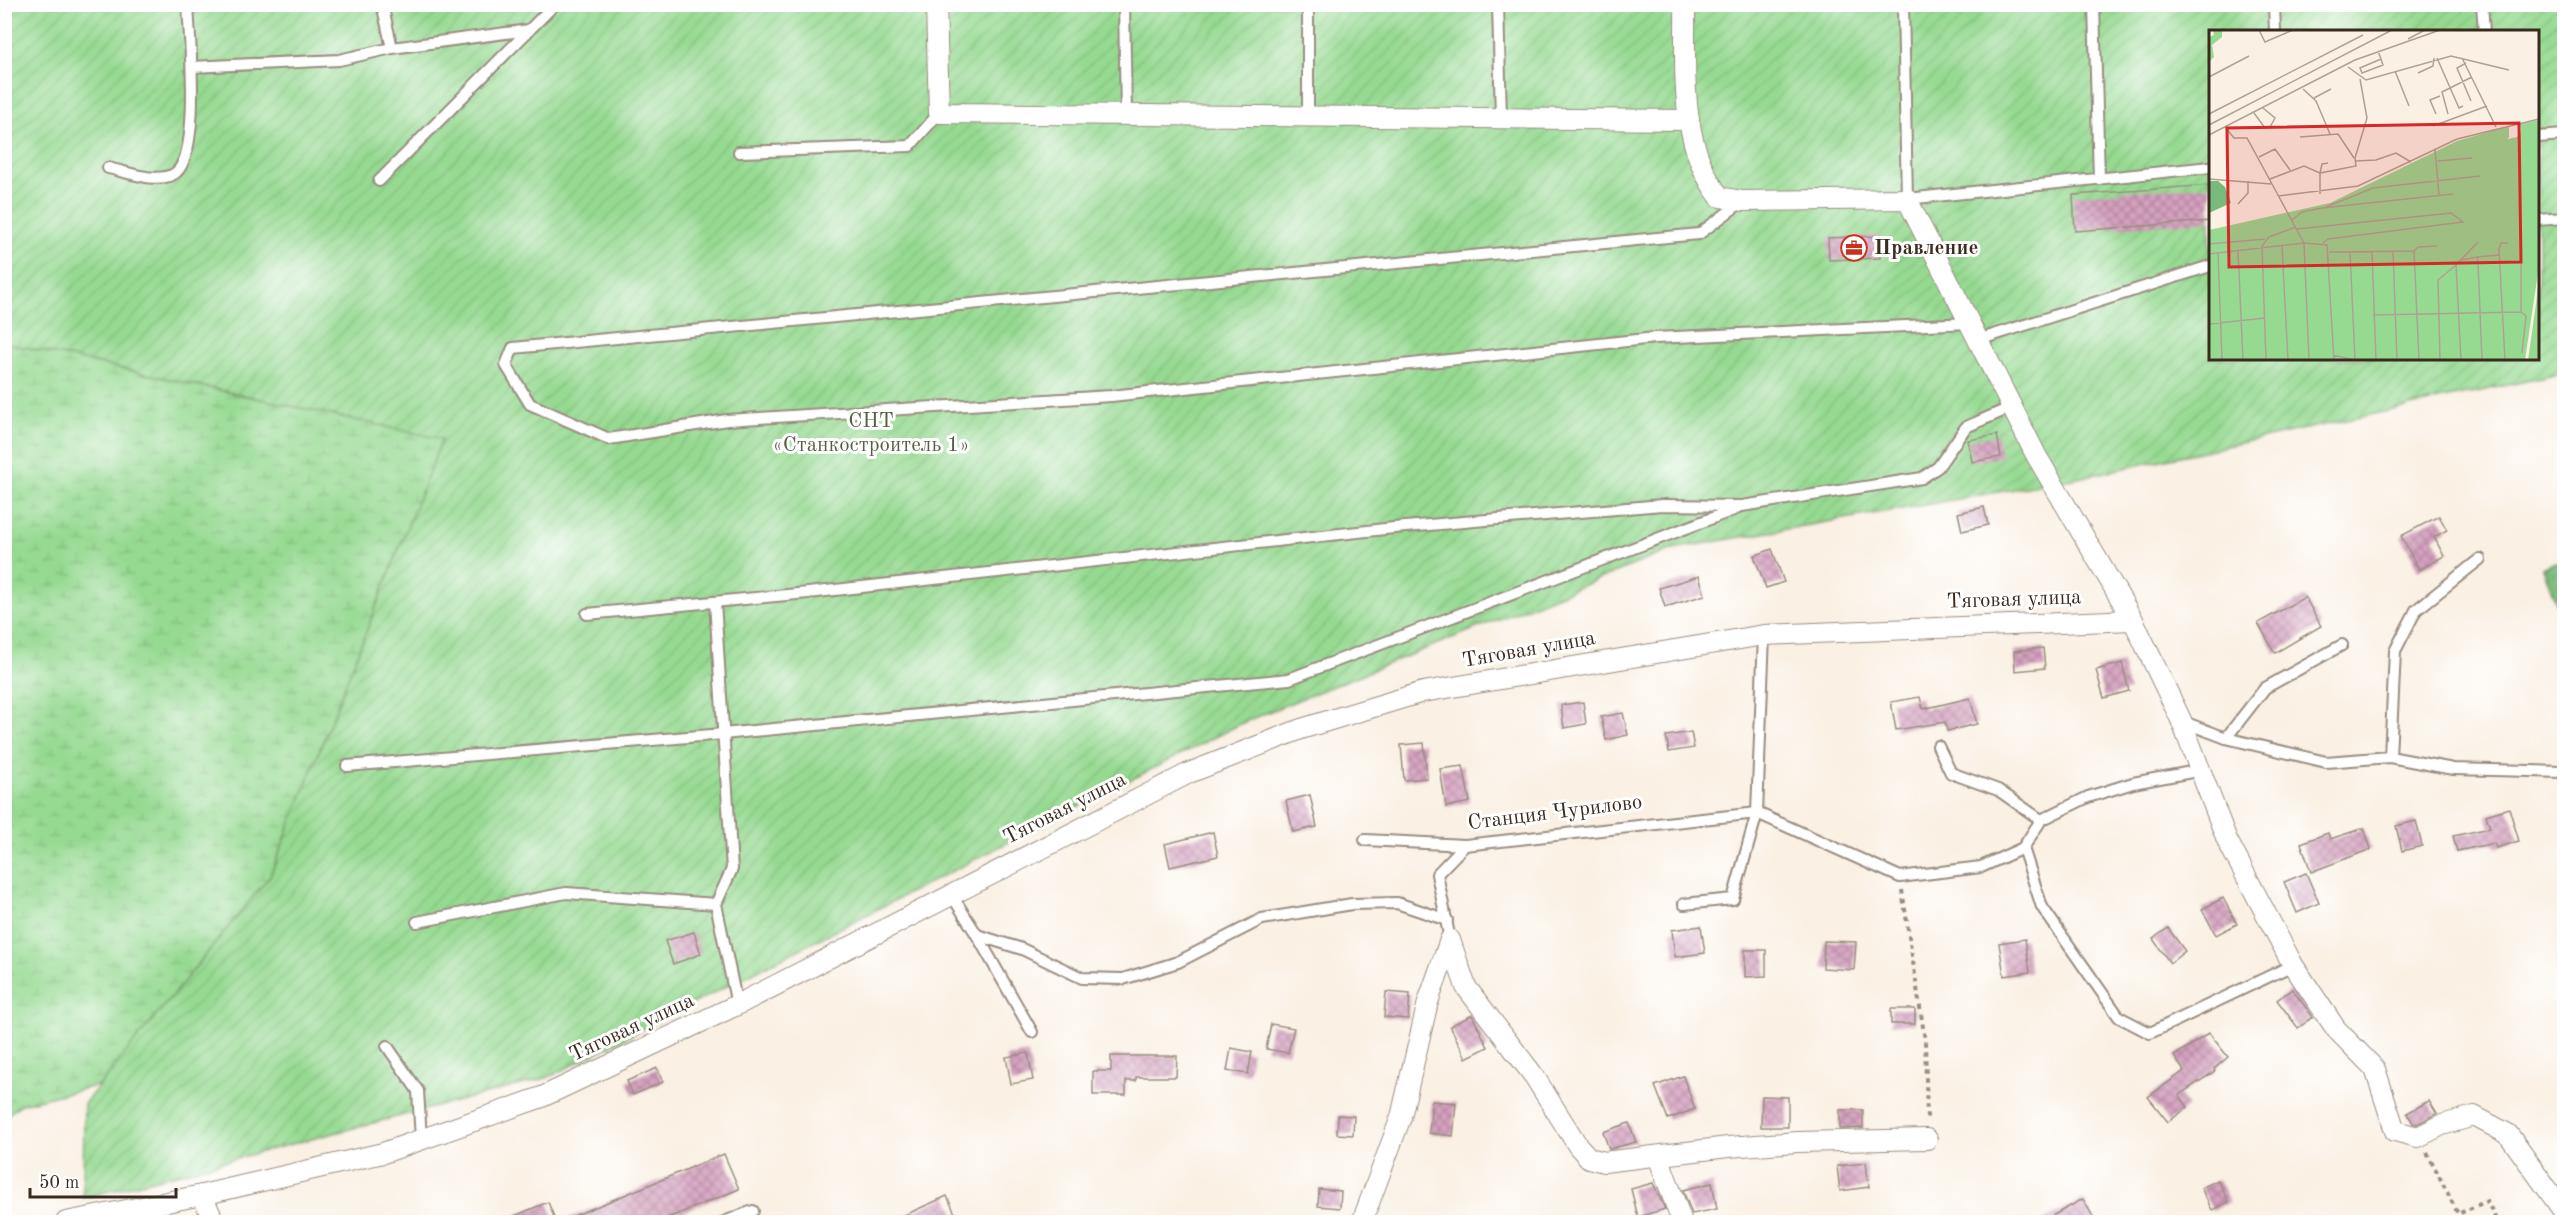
<svg xmlns="http://www.w3.org/2000/svg" width="2569" height="1227" font-family="'Old Standard TT',serif">
	<style>
		.forest { fill: url(#forest-crowns); stroke: #5a724d; stroke-width: 1.5 }
		.wetland { fill: url(#wetland-marsh); stroke: #688258; stroke-width: 1.5 }
		.garden { fill: url(#garden-furrows); stroke: #688258; stroke-width: 1.5; fill-rule: evenodd }
		.building { fill: url(#building-cross-hatch) }
		.lines { fill: none; stroke-linecap: round; stroke-linejoin: round }
		.service-casing { stroke: #9a8d80; stroke-width: 14 }
		.minor-casing { stroke: #9a8d80; stroke-width: 22 }
		.path { stroke: #9a8d80; stroke-width: 4; stroke-dasharray: 4.5 4.5; stroke-linecap: butt }
		.service { stroke: #fff; stroke-width: 10 }
		.minor { stroke: #fff; stroke-width: 20 }
		.labels { text-anchor: middle; dominant-baseline: central; stroke-width: 6; stroke-linejoin: round; paint-order: stroke }
		.poi-label { font-size: 21px; font-weight: bold; fill: #3b2a1e; stroke: #fff; text-anchor: start }
		.park-label { font-size: 21px; fill: #565f41; stroke: #fff }
		.street-label { font-size: 21px; fill: #3b2a1e; stroke: #fff }
		.inset-road { fill: none; stroke: #aea194; stroke-width: 1.5 }
		.view { fill: #d62828; fill-opacity: 0.15; stroke: #d62828; stroke-width: 3 }
		.inset-edge { fill: none; stroke: #3b2a1e; stroke-width: 3 }
	</style>
	<defs>
		<pattern id="forest-crowns" width="20" height="18" patternUnits="userSpaceOnUse" patternTransform="scale(1.5)"><rect width="20" height="18" fill="#78ba7c"/><path d="M2 6a3 3 0 1 1 6 0M12 15a3 3 0 1 1 6 0" fill="none" stroke="#649765"/></pattern>
		<pattern id="wetland-marsh" width="20" height="14" patternUnits="userSpaceOnUse" patternTransform="scale(1.5)"><rect width="20" height="14" fill="#96da92"/><path d="M1 5h8M5 5V1M11 12h8M15 12V8" fill="none" stroke="#82bb7d"/></pattern>
		<pattern id="garden-furrows" width="10" height="10" patternUnits="userSpaceOnUse" patternTransform="scale(1.5)"><rect width="10" height="10" fill="#96da92"/><path d="M-1 1l2-2M0 10L10 0M9 11l2-2" fill="none" stroke="#82bb7d"/></pattern>
		<pattern id="building-cross-hatch" width="8" height="8" patternUnits="userSpaceOnUse" patternTransform="scale(1.5)"><rect width="8" height="8" fill="#d5a1bf"/><path d="M0 0l8 8M0 8l8-8" fill="none" stroke="#ae839b"/></pattern>
	</defs>
	<rect width="100%" height="100%" fill="#fff"/>
	<filter id="ink" filterUnits="userSpaceOnUse"><feTurbulence type="fractalNoise" baseFrequency=".0167" numOctaves="2"/><feDisplacementMap in="SourceGraphic" scale="12" xChannelSelector="R" yChannelSelector="G"/><feConvolveMatrix kernelMatrix="1 2 1 2 8 2 1 2 1" color-interpolation-filters="sRGB"/></filter>
	<filter id="wash" filterUnits="userSpaceOnUse"><feTurbulence type="fractalNoise" baseFrequency=".008" numOctaves="4" result="noise"/><feDisplacementMap in="SourceGraphic" scale="24" xChannelSelector="R" yChannelSelector="G"/><feGaussianBlur stdDeviation="1.35" result="paint"/><feColorMatrix in="noise" values="0 0 0 0 0 0 0 0 0 0 0 0 0 0 0 0 0 1.4 0 .05"/><feComposite in="paint" operator="in"/></filter>
	<g filter="url(#wash)">
		<rect width="100%" height="100%" fill="#faf0e3"/>
		<path class="forest" d="M2564 558V623L2543 568Z"/>
		<path class="wetland" d="M4 181 517 471 174 1067 21 1104 5 1117Z"/>
		<path class="garden" d="M5 5H2564V373L2078 478 1673 549 1246 721 547 1078 83 1198 84 1104 270 876 442 439 5 343ZM2210 32H2538V358H2210Z"/>
		<g id="blocks">
			<g class="building">
				<path d="M2211 185V221L2075 231 2073 195Z"/>
				<path d="M1880 236V258L1829 260 1828 238Z"/>
				<path d="M1997 435 2001 457 1972 462 1968 440Z"/>
				<path d="M1984 507 1988 525 1962 531 1958 513Z"/>
				<path d="M2439 516 2447 530 2434 537 2444 556 2419 570 2401 536Z"/>
				<path d="M1772 549 1784 582 1766 588 1754 556Z"/>
				<path d="M1699 576 1705 595 1665 607 1659 588Z"/>
				<path d="M2305 597 2321 626 2275 653 2258 623Z"/>
				<path d="M2043 648 2045 668 2015 671 2014 651Z"/>
				<path d="M2122 663 2129 691 2104 698 2096 670Z"/>
				<path d="M1920 697 1923 709 1970 698 1977 724 1947 731 1945 722 1896 730 1891 702Z"/>
				<path d="M1583 702 1586 724 1564 728 1561 705Z"/>
				<path d="M1623 713 1628 735 1606 740 1601 717Z"/>
				<path d="M1691 732 1694 748 1669 752 1666 736Z"/>
				<path d="M1424 743 1427 778 1404 780 1401 745Z"/>
				<path d="M1463 766 1470 802 1446 807 1440 769Z"/>
				<path d="M1310 795 1317 827 1293 832 1286 801Z"/>
				<path d="M2509 808 2519 841 2496 848 2494 843 2457 851 2453 836 2490 828 2486 815Z"/>
				<path d="M2416 821 2422 846 2402 851 2396 826Z"/>
				<path d="M2364 828 2371 849 2311 872 2301 843 2328 833 2330 839Z"/>
				<path d="M1213 832 1218 856 1170 867 1165 844Z"/>
				<path d="M2306 873 2319 903 2297 913 2284 882Z"/>
				<path d="M2223 898 2237 924 2216 935 2202 909Z"/>
				<path d="M1701 926 1705 953 1675 957 1672 930Z"/>
				<path d="M2168 928 2185 951 2170 963 2153 939Z"/>
				<path d="M694 932 701 954 673 964 665 941Z"/>
				<path d="M2025 939 2030 972 2004 976 1999 943Z"/>
				<path d="M1824 941 1856 942 1854 970 1823 968Z"/>
				<path d="M1745 950H1766V976L1745 977Z"/>
				<path d="M2292 989 2313 1017 2298 1028 2277 1000Z"/>
				<path d="M1386 992 1410 994 1408 1019 1384 1017Z"/>
				<rect x="1891" y="1009" width="24" height="15"/>
				<path d="M1472 1015 1488 1047 1466 1058 1450 1026Z"/>
				<path d="M1271 1024 1294 1028 1288 1053 1266 1049Z"/>
				<path d="M2209 1033 2228 1057 2214 1069 2215 1071 2179 1095 2188 1107 2168 1122 2148 1097 2184 1071 2174 1056Z"/>
				<path d="M1231 1048 1252 1052 1248 1074 1227 1071Z"/>
				<path d="M1028 1053 1033 1080 1011 1084 1006 1057Z"/>
				<path d="M1111 1056H1177L1176 1077H1136V1081H1126V1095H1093V1071H1111Z"/>
				<path d="M657 1068 663 1082 633 1095 627 1081Z"/>
				<path d="M1683 1076 1695 1109 1668 1119 1655 1086Z"/>
				<path d="M1762 1096 1788 1097V1127H1761Z"/>
				<path d="M1432 1101 1456 1103 1453 1136 1429 1133Z"/>
				<path d="M2429 1101 2437 1114 2417 1124 2413 1123 2407 1113Z"/>
				<path d="M1840 1110H1863V1128L1840 1129Z"/>
				<path d="M1338 1115 1354 1116 1353 1135 1337 1134Z"/>
				<path d="M1629 1123 1636 1142 1609 1149 1603 1132Z"/>
				<path d="M724 1154 739 1189 658 1222H559Z"/>
				<path d="M1866 1163 1869 1187 1840 1191 1837 1166Z"/>
				<path d="M2218 1180 2229 1202 2212 1210 2201 1188Z"/>
				<path d="M1653 1183 1665 1209 1638 1217 1631 1189Z"/>
				<path d="M1712 1183 1717 1209 1692 1214 1683 1190Z"/>
				<path d="M1319 1189 1341 1191 1340 1208 1318 1206Z"/>
				<path d="M947 1196 959 1222H889Z"/>
				<path d="M2083 1199 2096 1222H2041Z"/>
				<path d="M548 1202 556 1222H500Z"/>
			</g>
		</g>
	</g>
	<g filter="url(#ink)">
		<use href="#blocks" fill-opacity="0" stroke="#9a8d80" stroke-width="1.5"/>
		<g class="lines">
			<g class="service-casing">
				<g id="service">
					<path d="M382 4 392 48 529 30"/>
					<path d="M1124 4 1126 115"/>
					<path d="M1498 4 1501 118"/>
					<path d="M1903 4 1907 199 2210 167"/>
					<path d="M2094 4 2099 179"/>
					<path d="M2274 4 2275 32"/>
					<path d="M2482 4 2484 32"/>
					<path d="M192 67 339 60 392 48"/>
					<path d="M1308 116V4"/>
					<path d="M2538 137 2564 135"/>
					<path d="M739 152 910 146 939 113"/>
					<path d="M108 168C127 172 153 183 172 175 203 162 189 35 188 4"/>
					<path d="M379 181 555 4"/>
					<path d="M1743 201 1699 234 513 348 506 365 530 404 609 439 727 420 1111 396 1655 338 1969 323"/>
					<path d="M2538 220 2564 218"/>
					<path d="M1978 340 2210 266"/>
					<path d="M715 602 732 869 716 904 737 1005"/>
					<path d="M587 614 808 593 1394 528 1662 505 1742 506 1922 478 1938 467 1966 427 2012 407"/>
					<path d="M1764 635 1757 813 1900 877 1981 867 2023 848 2041 820 2088 797 2133 783 2202 770"/>
					<path d="M2181 721 2226 738 2326 762 2390 757 2453 769 2564 772"/>
					<path d="M2226 738 2265 688 2342 645"/>
					<path d="M1938 746 1951 773 1998 790 2041 820"/>
					<path d="M2390 757 2395 651 2416 610 2480 559"/>
					<path d="M347 766 723 734 1289 679 1736 509"/>
					<path d="M1365 840 1465 845"/>
					<path d="M2023 848 2042 907 2119 1017 2150 1033 2293 965"/>
					<path d="M951 894 977 935 1022 949 1082 978 1123 979 1178 962 1262 919 1352 904 1397 903 1447 920"/>
					<path d="M417 922 566 893 716 904"/>
					<path d="M977 935 1032 1032"/>
					<path d="M1450 940 1437 874 1465 845 1757 813 1733 899 1684 904"/>
					<path d="M387 1046 418 1091 421 1139"/>
					<path d="M724 1222 753 1211"/>
				</g>
			</g>
			<g class="minor-casing">
				<g id="minor">
					<path d="M936 4 939 113 1687 120"/>
					<path d="M1685 4C1686 69 1678 143 1720 197L1743 201 1907 199 2036 455 2133 620 2181 720 2227 840 2293 965 2336 1029 2375 1069 2395 1131 2418 1137 2442 1125 2474 1116 2508 1134 2564 1212"/>
					<path d="M1450 940 1466 987 1534 1076 1578 1146 1589 1158 1604 1162 1728 1147 1798 1142 1927 1139"/>
					<path d="M1658 1156 1682 1222"/>
					<path d="M202 1195 214 1222"/>
					<path d="M66 1222 202 1195 383 1153 542 1097 737 1005 1189 773 1301 729 1423 692 1764 635 2133 620"/>
					<path d="M1362 1222 1401 1117 1428 1002 1450 940"/>
				</g>
			</g>
			<g class="path">
				<path d="M1902 890 1925 1040 1927 1121"/>
				<path d="M2427 1152 2458 1214 2487 1201 2497 1222"/>
			</g>
			<use href="#service" class="service"/>
			<use href="#minor" class="minor"/>
		</g>
	</g>
	<defs>
		<g id="office-ring" transform="scale(1.35)"><circle r="9.5" fill="#fff" stroke="#c8321e" stroke-width="1.5"/><path d="M-6-3h4V-5.5h4V-3h4V5H-6ZM-1-4.5V-3h2v-1.5ZM-6 0V1H6V0Z" fill="#c8321e"/></g>
	</defs>
	<g fill-rule="evenodd">
		<use href="#office-ring" x="1854" y="248"/>
	</g>
	<g class="labels">
		<g class="poi-label">
			<text x="1874" y="248">Правление</text>
		</g>
		<g class="park-label">
			<text x="871" y="421">СНТ<tspan x="871" dy="24">«Станкостроитель 1»</tspan></text>
		</g>
		<g class="street-label">
			<text transform="translate(2014 600) rotate(-2)">Тяговая улица</text>
			<text transform="translate(1529 650) rotate(-10)">Тяговая улица</text>
			<text transform="translate(1065 809) rotate(-27)">Тяговая улица</text>
			<text transform="translate(1555 813) rotate(-7)">Станция Чурилово</text>
			<text transform="translate(632 1028) rotate(-25)">Тяговая улица</text>
		</g>
	</g>
	<g transform="translate(2209 30)">
		<rect width="330" height="330" fill="#faf0e3"/>
		<path d="M0 151H9L16 157 22 173 0 183Z" fill="#78ba7c"/>
		<path d="M4 0H13V7L3 15 5 27 1 31 0 7 5 5ZM315 96H330V206L260 195 258 162 290 111 308 107Z" fill="#96da92"/>
		<path d="M330 90V103L313 104 311 94ZM300 96V107L280 133 261 183 330 197V236L316 330H0V200L121 173 248 111ZM330 248V330H319L327 274Z" fill="#96da92"/>
		<path class="inset-road" d="M50 0 56 12 84 0M199 9 216 0M169 21 172 29 174 35 153 43 151 38 172 29M228 28 250 78 254 76M253 28 287 97M257 33 248 38 262 71M139 37 157 50 242 26 300 40M186 41 200 76M209 43 224 36 225 28M0 47 40 26M94 59 107 71 121 104M105 68 122 59M54 78 66 88 61 97M45 83 56 98M0 84 154 5M227 84 221 70 231 66M239 84 233 62 263 47M0 95 183 0M224 96 278 76M16 97 25 108H38L95 213 118 215 125 330M0 105 146 30 231 0M91 107 129 104 145 128M226 119 230 165M50 127 66 119 81 140M147 131 167 130 187 123 202 132M229 131 263 128M119 133 113 134 111 143 147 136 146 128 158 88 151 49M0 149 62 154M61 149 95 136 111 143V164M69 166 149 156 248 109 330 89M29 174 39 163V151M117 177 164 158 271 146M83 190 93 182 113 178 244 164M88 199 242 183 254 192 119 209 114 213M0 214 56 209M312 214V282L317 286 313 323M73 216 79 330M29 221 34 330M184 221 188 330M205 221 209 217 228 216M120 222 205 221 210 330M141 222 146 330M163 222 167 330M9 223 13 330M0 224 95 213 100 330M268 227 290 225M252 230 268 227 269 232 273 330M164 285 312 282M0 294 56 288M124 325 146 330M57 330 53 216 60 207 87 197M231 330 229 250 247 235M252 330 247 235 269 212M296 330 290 219 292 213H299"/>
		<path class="view" d="M310 93 312 232 20 237 18 98Z"/>
		<rect width="330" height="330" class="inset-edge"/>
	</g>
	<rect width="2569" height="1227" fill="none" stroke="#fff" stroke-width="24"/>
	<path d="M30 1188v9h146v-9" fill="none" stroke="#3b2a1e" stroke-width="3"/>
	<text x="39" y="1188" font-size="18" fill="#3b2a1e" stroke="#ffffff" stroke-width="4.5" paint-order="stroke">50 m</text>
</svg>
